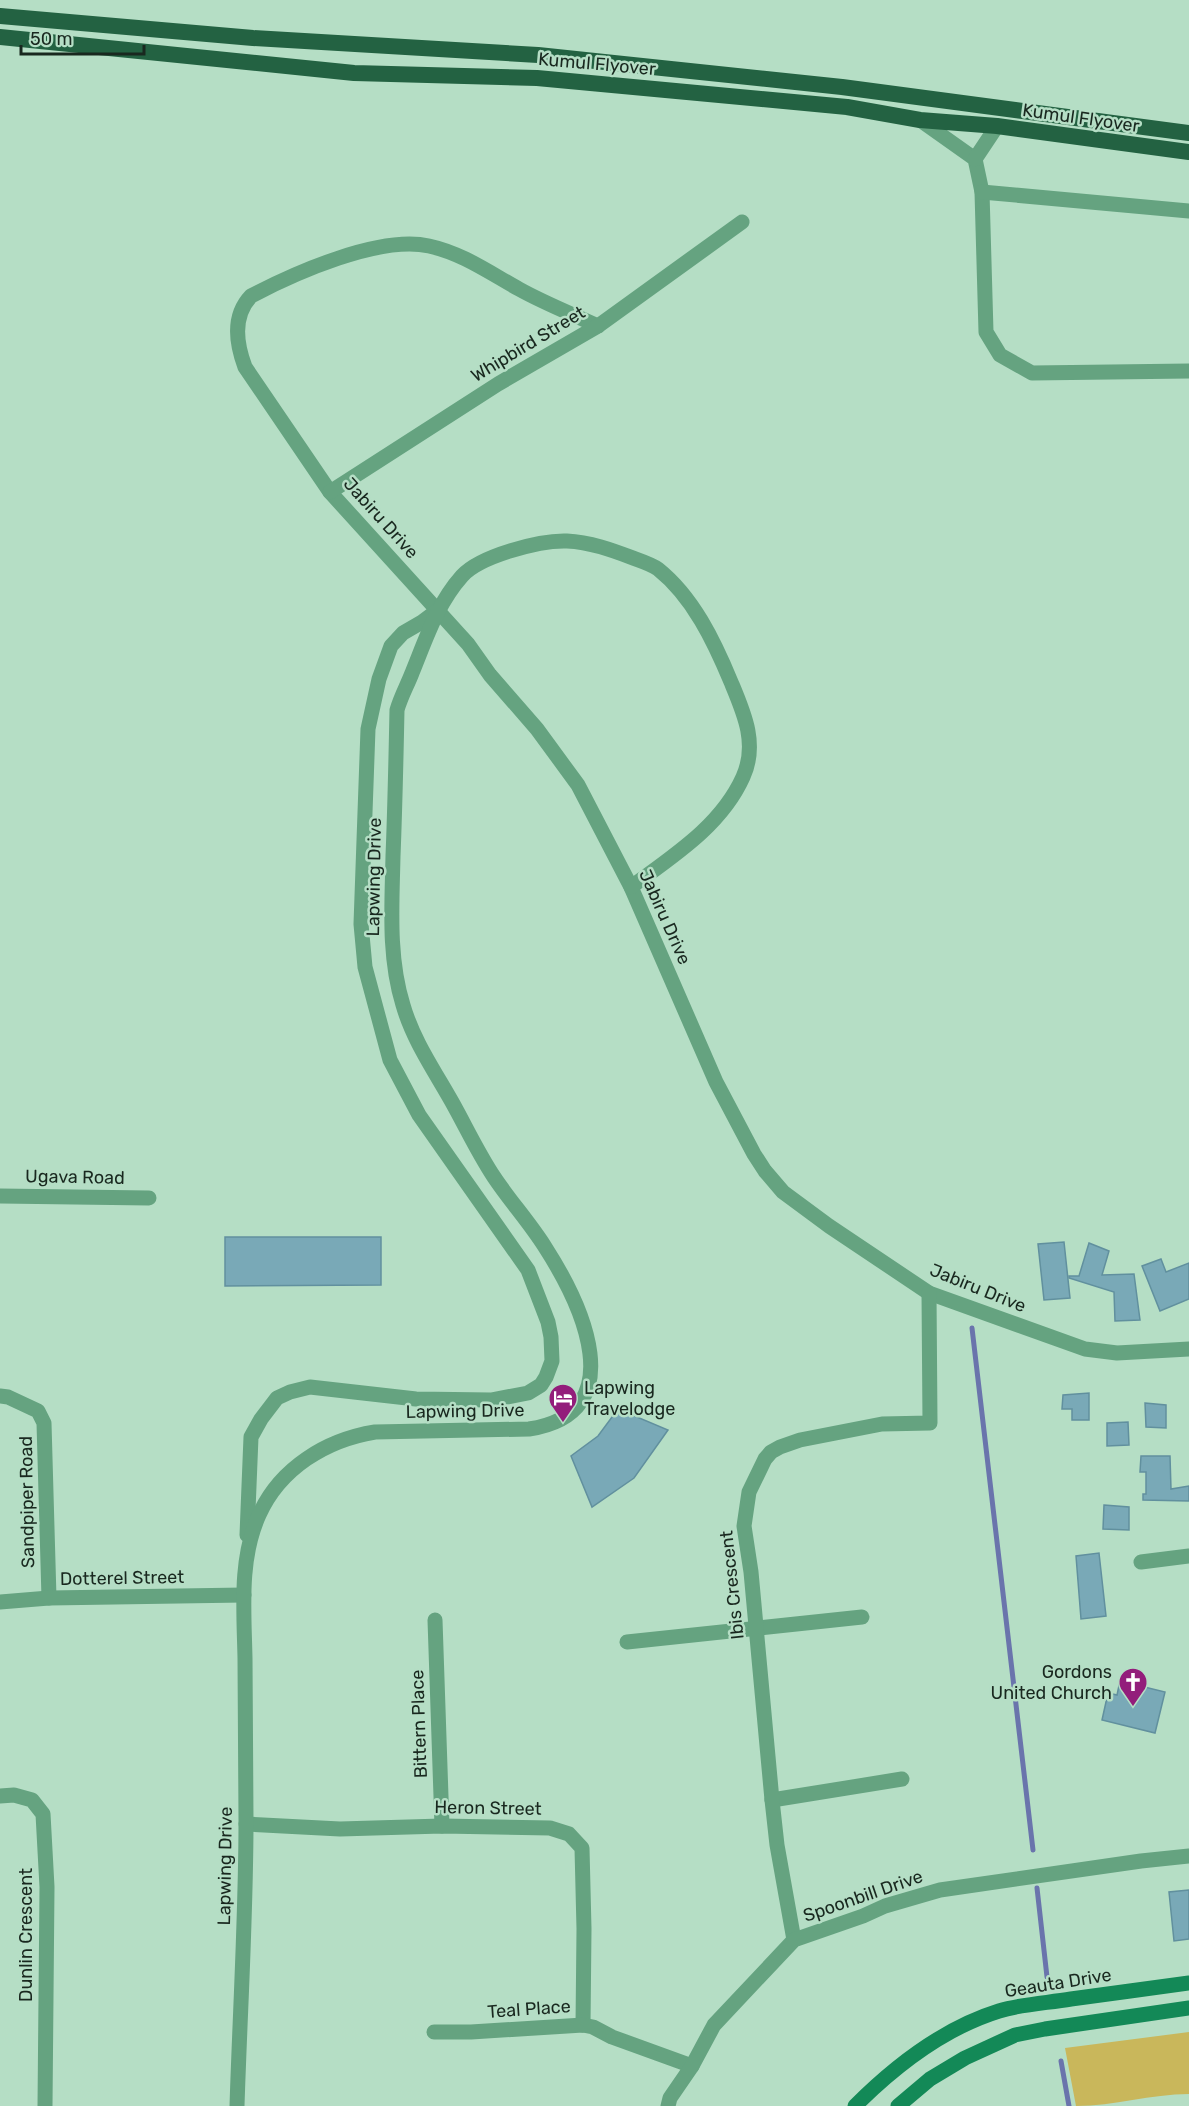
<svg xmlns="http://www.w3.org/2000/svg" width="1189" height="2106" font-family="Rubik,sans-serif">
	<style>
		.green { fill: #c9b75b }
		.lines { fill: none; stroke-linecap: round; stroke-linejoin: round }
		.stream { stroke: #6a74ac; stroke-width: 5 }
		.building { fill: #79a9b7; stroke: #61909e; stroke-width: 1.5 }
		.minor { stroke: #65a380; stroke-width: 15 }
		.secondary { stroke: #138957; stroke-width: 15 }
		.trunk { stroke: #236242; stroke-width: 16 }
		.labels { text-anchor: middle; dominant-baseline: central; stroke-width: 5; stroke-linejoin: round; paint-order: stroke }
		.street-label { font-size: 18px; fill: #19281f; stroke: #b5dec5 }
		.poi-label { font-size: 18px; fill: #19281f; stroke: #b5dec5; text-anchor: start }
	</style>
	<rect width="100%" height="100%" fill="#b5dec5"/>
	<path class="green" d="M1189 2032V2094C1151 2094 1114 2106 1076 2106L1065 2048Z"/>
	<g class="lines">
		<g class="stream">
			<path d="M972 1328 1033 1850"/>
			<path d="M1037 1888 1047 1977"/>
			<path d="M1061 2061 1069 2106"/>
		</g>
	</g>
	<g class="building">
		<path d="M225 1237H381V1285L225 1286Z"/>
		<path d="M1064 1242 1070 1298 1044 1300 1038 1244Z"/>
		<path d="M1089 1243 1109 1251 1102 1275 1134 1274 1140 1320 1115 1321 1114 1292 1069 1278V1276H1079Z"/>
		<path d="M1161 1259 1166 1272 1189 1263V1299L1160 1311 1142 1266Z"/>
		<path d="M1089 1393V1420H1072V1409H1062L1063 1395Z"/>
		<path d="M1145 1403 1166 1405V1428L1146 1427Z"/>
		<path d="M618 1409 668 1430 634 1478 592 1507 571 1456 598 1436Z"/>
		<path d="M1128 1422 1129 1445 1107 1446V1423Z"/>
		<path d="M1141 1456H1170L1171 1489 1189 1486V1501L1143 1500V1494H1146V1472H1140Z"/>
		<path d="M1104 1505 1129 1507V1530L1103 1529Z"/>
		<path d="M1099 1553 1106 1616 1081 1619 1076 1556Z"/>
		<path d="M1120 1681 1165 1692 1155 1733 1102 1720 1108 1693 1117 1695Z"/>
		<path d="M1189 1890V1939L1174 1941 1169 1892Z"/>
	</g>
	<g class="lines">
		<g class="minor">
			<path d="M920 120 975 159 982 192 986 332 1000 355 1032 373 1189 371"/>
			<path d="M975 159 997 126"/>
			<path d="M982 192 1189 211"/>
			<path d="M598 326C572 314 544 303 519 289 490 273 462 253 429 246 380 235 295 273 251 296 232 316 236 343 245 367L330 492 468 644 490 675 537 729 578 785 631 887 716 1082 754 1154 765 1171 783 1192 829 1226 929 1293 1085 1349 1117 1353 1189 1349"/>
			<path d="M330 492 498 384 598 326 742 222"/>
			<path d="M0 1196 149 1198"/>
			<path d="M0 1396 8 1397 38 1411 44 1423 49 1598"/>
			<path d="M247 1535 251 1437 261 1419 277 1398 290 1392 310 1387 416 1399 491 1400 528 1393 541 1385 546 1377 552 1361 551 1337 548 1322 528 1270 419 1115 390 1060 365 967 361 924 368 729 379 679 391 646 403 633 422 622 438 610"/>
			<path d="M1141 1562 1189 1556"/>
			<path d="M0 1602 49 1598 244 1595"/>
			<path d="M435 1620 442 1826"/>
			<path d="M627 1642 862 1617"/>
			<path d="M0 1796 14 1795 32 1800 43 1814 47 1887 45 2106"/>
			<path d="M772 1800 902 1779"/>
			<path d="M246 1824 340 1829 442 1826 550 1828 569 1834 582 1848 584 1929 583 2025"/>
			<path d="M794 1940 777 1845 772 1800 751 1572 744 1526 749 1492 765 1459 771 1452 780 1447 800 1440 882 1424 930 1423 929 1293"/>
			<path d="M434 2032H471L583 2025 593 2027 612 2037 692 2066"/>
			<path d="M237 2106C240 2011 246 1916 246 1821 246 1766 245 1712 245 1658 244 1610 239 1559 259 1515 280 1468 326 1440 375 1432L529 1429C634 1413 581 1303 545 1247 530 1223 510 1201 494 1177 478 1153 466 1127 452 1102 434 1070 413 1040 403 1005 388 957 392 905 393 856 395 807 396 759 397 710 401 696 407 686 412 673 426 639 437 604 462 576 480 556 540 540 567 541 590 542 612 550 633 558 641 561 651 564 658 569 693 597 714 641 731 682 744 713 758 744 743 777 721 826 673 856 631 887"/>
			<path d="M668 2106 670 2098 692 2066 714 2025 794 1940 863 1916 885 1906 940 1890 1141 1861 1189 1856"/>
		</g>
		<g class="secondary">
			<path d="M855 2106C895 2066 944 2028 999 2011 1022 2004 1047 2003 1071 1999 1110 1994 1150 1988 1189 1983"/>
			<path d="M898 2106 930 2079 965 2058 1015 2035 1045 2029 1189 2008"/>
		</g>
		<g class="trunk">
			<path d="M0 16 253 38 538 55 842 87 1189 133"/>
			<path d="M0 37 354 73 537 78 847 107 920 120 997 126 1189 152"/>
		</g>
	</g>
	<defs>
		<g id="hotel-pin" transform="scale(1.5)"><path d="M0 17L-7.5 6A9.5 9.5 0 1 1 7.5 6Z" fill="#931d7b" stroke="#b5dec5"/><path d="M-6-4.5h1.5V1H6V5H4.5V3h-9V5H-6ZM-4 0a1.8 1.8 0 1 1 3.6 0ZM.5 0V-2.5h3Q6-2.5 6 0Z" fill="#fff"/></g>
		<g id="church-pin" transform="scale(1.5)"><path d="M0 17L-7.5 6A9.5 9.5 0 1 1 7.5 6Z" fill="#931d7b" stroke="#b5dec5"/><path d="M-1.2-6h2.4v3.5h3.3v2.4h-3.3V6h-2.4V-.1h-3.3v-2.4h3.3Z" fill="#fff"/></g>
	</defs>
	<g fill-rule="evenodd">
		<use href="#hotel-pin" x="563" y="1398"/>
		<use href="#church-pin" x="1133" y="1682"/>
	</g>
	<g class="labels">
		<g class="street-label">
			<text transform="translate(597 64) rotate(5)">Kumul Flyover</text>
			<text transform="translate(1081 118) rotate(8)">Kumul Flyover</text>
			<text transform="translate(528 344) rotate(-31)">Whipbird Street</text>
			<text transform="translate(381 518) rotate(48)">Jabiru Drive</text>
			<text transform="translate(374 877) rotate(-89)">Lapwing Drive</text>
			<text transform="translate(665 917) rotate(66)">Jabiru Drive</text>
			<text transform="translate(75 1177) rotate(1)">Ugava Road</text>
			<text transform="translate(978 1288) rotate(22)">Jabiru Drive</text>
			<text transform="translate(465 1411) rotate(-1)">Lapwing Drive</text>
			<text transform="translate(27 1502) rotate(-91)">Sandpiper Road</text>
			<text transform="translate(122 1578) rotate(-1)">Dotterel Street</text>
			<text transform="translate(732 1585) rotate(-96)">Ibis Crescent</text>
			<text transform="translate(419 1724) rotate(-92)">Bittern Place</text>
			<text transform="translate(488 1808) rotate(1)">Heron Street</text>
			<text transform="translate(225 1866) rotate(-89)">Lapwing Drive</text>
			<text transform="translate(863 1896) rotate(-19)">Spoonbill Drive</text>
			<text transform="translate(26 1935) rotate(-90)">Dunlin Crescent</text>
			<text transform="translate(1058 1983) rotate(-9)">Geauta Drive</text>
			<text transform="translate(529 2009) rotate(-4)">Teal Place</text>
		</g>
		<g class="poi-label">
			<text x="584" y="1388">Lapwing<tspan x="584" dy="21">Travelodge</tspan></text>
			<text x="1112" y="1672" text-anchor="end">Gordons<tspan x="1112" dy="21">United Church</tspan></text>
		</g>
	</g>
	<path d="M21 45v9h123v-9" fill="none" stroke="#19281f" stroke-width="3"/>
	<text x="30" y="45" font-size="18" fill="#19281f" stroke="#b5dec5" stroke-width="4.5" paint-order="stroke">50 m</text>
</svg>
